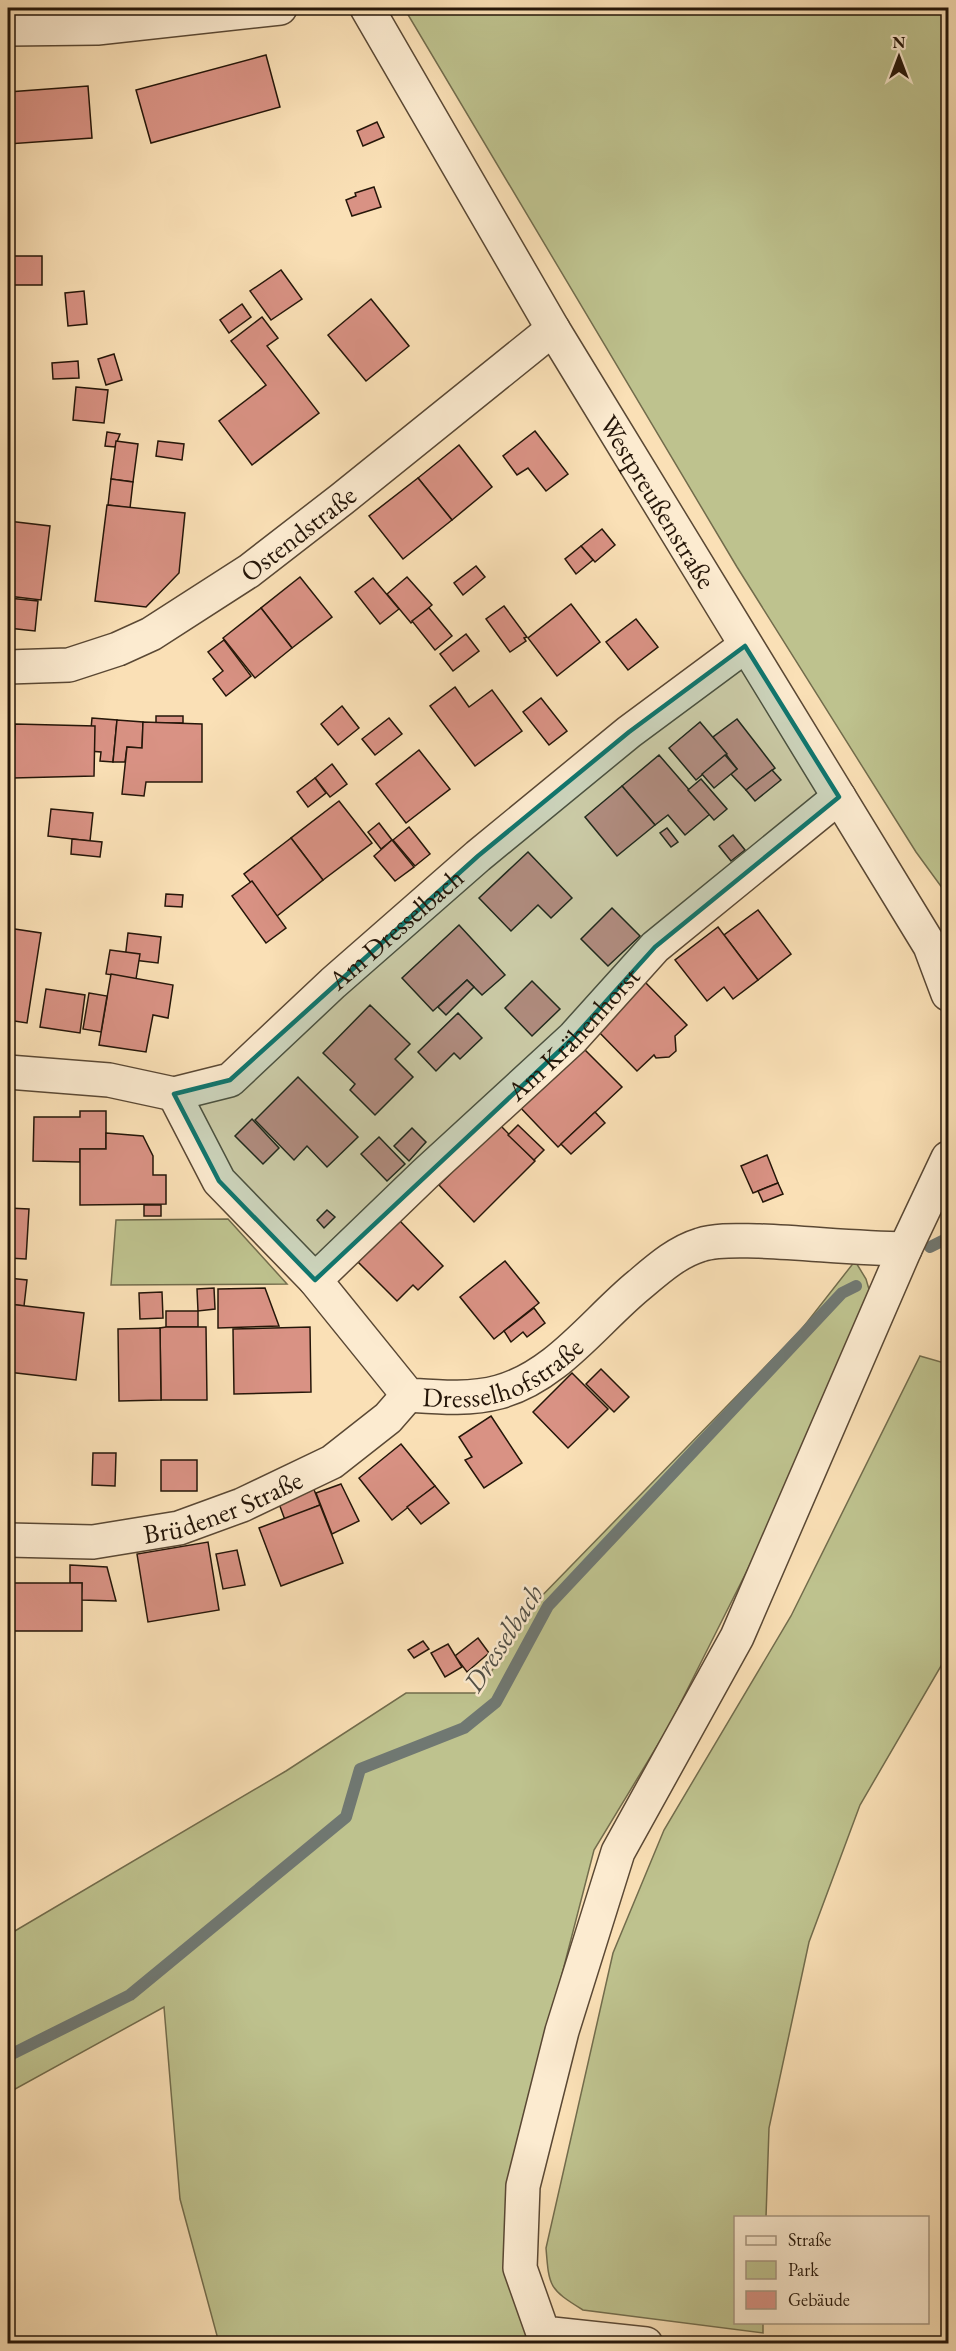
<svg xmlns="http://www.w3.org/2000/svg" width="956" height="2351" font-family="'EB Garamond',serif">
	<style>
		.green { fill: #bec28e; stroke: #726c4c; stroke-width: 1.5 }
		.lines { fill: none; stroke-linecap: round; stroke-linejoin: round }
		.stream { stroke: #707872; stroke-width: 12 }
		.building { fill: #d99284; stroke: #251609; stroke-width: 1.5 }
		.minor-casing { stroke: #5a4834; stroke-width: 36 }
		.minor { stroke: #fcebd0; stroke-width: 33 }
		.marked { fill: #0f766e; fill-opacity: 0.2; stroke: #0f766e; stroke-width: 4.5; stroke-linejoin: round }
		.labels { text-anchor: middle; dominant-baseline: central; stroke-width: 5; stroke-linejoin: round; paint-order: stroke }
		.street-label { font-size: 27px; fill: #251609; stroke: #fcebd0 }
		.water-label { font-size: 28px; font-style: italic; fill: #514f46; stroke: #fcebd0 }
	</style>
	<rect width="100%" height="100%" fill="#fae0b6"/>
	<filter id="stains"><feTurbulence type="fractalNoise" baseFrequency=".00333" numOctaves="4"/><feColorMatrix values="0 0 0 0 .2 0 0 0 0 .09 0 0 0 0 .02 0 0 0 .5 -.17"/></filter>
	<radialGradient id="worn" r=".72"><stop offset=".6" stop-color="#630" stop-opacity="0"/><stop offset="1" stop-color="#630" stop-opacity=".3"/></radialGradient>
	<g class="green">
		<path d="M404 8H948V896L916 852 737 567Z"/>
		<path d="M228 1219 287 1284 111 1285 116 1220Z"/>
		<path d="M855 1261 866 1279 871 1296 776 1513 668 1728 594 1850 545 2040 505 2265 530 2343H219L180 2199 164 2007 8 2093V1935L286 1771 406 1693H478L532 1606 801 1330Z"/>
		<path d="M920 1356 948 1364V1654L860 1805 809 1942 769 2128 766 2217 736 2218V2322L763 2323V2333L583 2310C549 2289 549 2287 546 2248L613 1953 664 1830 791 1616Z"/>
	</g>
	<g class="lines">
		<g class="stream">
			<path d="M930 1247 948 1238"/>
			<path d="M8 2056 130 1995 346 1817 360 1769 464 1728 496 1702 548 1606 842 1293 856 1286"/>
		</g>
	</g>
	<g class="building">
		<path d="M266 55 280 107 151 143 136 90Z"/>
		<path d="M88 86 92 138 8 144V92Z"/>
		<path d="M377 122 384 137 363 146 357 131Z"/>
		<path d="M374 187 381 207 352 216 346 200 356 196 355 193Z"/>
		<rect x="8" y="256" width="34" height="29"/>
		<path d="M281 270 302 299 271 320 250 291Z"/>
		<path d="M84 291 87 324 68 326 65 293Z"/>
		<path d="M371 299 409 346 366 381 328 335Z"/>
		<path d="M242 304 251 317 229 333 220 320Z"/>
		<path d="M262 317 278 338 267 346 319 413 252 465 219 421 266 385 231 341Z"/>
		<path d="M114 354 122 380 106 385 98 359Z"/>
		<path d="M78 361 79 378 53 379 52 363Z"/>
		<path d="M76 387 108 390 104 423 73 420Z"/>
		<path d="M535 431 568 474 546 491 528 468 517 475 503 456Z"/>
		<path d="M107 432 120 434 115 447 105 446Z"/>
		<path d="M116 441 138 444 133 482 111 479Z"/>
		<path d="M158 441 184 444 182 460 156 456Z"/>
		<path d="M459 445 492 487 452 520 418 478Z"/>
		<path d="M418 478 452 520 403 559 369 516Z"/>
		<path d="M111 479 133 482 130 508 108 505Z"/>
		<path d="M107 505 185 513 179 573 146 607 95 601Z"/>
		<path d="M8 521 50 526 41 600 8 596Z"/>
		<path d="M602 529 615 545 595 562 581 546Z"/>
		<path d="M581 546 593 560 576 574 565 559Z"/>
		<path d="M476 566 485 577 463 595 454 583Z"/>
		<path d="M300 577 332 617 292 648 261 608Z"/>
		<path d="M407 577 432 605 411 623 387 594Z"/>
		<path d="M373 578 399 609 380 624 355 592Z"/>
		<path d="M8 598 38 601 35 631 8 628Z"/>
		<path d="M571 604 600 642 557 676 528 638Z"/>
		<path d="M504 606 527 637 524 638 526 641 510 652 486 619Z"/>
		<path d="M261 608 292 648 255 678 223 638Z"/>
		<path d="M429 608 452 636 435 650 412 621Z"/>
		<path d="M636 619 658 647 628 670 606 642Z"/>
		<path d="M466 634 479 651 453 671 440 654Z"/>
		<path d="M224 640 251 676 226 696 213 679 223 671 208 652Z"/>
		<path d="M455 687 469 707 492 690 522 731 475 766 430 706Z"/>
		<path d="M541 698 567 731 549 745 523 712Z"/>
		<path d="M342 706 359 728 338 745 321 724Z"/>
		<rect x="156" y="716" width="27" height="7"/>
		<path d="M92 718 117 720 113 762 100 761 101 752 89 751Z"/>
		<path d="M389 718 402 734 375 755 362 739Z"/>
		<path d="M737 719 775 768 746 790 731 774 737 769 713 737Z"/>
		<path d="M117 720 143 722 142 748 127 747 125 762H113Z"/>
		<path d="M143 722 202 724V782H146L144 796 122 794 127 747 142 748Z"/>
		<path d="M700 722 727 754 696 780 669 748Z"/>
		<path d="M15 724 95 726 94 776 13 778Z"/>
		<path d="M419 750 450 789 406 823 376 784Z"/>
		<path d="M659 755 710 814 685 835 668 815 655 825 622 786Z"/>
		<path d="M725 755 737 769 714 788 702 774Z"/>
		<path d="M332 764 347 784 330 797 315 778Z"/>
		<path d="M772 770 781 780 755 801 746 790Z"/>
		<path d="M315 778 326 793 308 807 297 792Z"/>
		<path d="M701 779 727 809 714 820 688 790Z"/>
		<path d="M622 786 655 825 617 856 585 817Z"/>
		<path d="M339 801 372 843 323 880 291 838Z"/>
		<path d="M51 809 93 813 90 841 48 836Z"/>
		<path d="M379 823 392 840 381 849 368 832Z"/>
		<path d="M409 827 430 854 415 866 393 840Z"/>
		<path d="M667 828 678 842 671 847 660 833Z"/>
		<path d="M733 835 745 850 731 861 719 846Z"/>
		<path d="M291 838 323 880 277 916 244 874Z"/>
		<path d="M72 839 102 842 100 857 71 854Z"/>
		<path d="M392 840 414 867 395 881 374 856Z"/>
		<path d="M528 852 572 898 551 918 538 905 511 931 479 898Z"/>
		<path d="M252 881 286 928 266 943 232 896Z"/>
		<path d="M166 894 183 895 182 907 165 906Z"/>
		<path d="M612 908 640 936 608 966 581 939Z"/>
		<path d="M758 910 791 954 758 980 724 935Z"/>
		<path d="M459 925 505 975 482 995 467 980 433 1011 402 978Z"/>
		<path d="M718 927 758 980 733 999 724 987 707 1001 675 960Z"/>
		<path d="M8 928 41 933 27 1023 8 1020Z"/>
		<path d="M128 933 161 937 158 963 125 959Z"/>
		<path d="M110 950 140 954 136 979 106 974Z"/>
		<path d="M111 974 173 985 168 1018 153 1015 146 1052 99 1045Z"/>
		<path d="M467 980 474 987 446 1015 438 1007Z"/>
		<path d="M532 981 560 1009 532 1036 505 1008Z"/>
		<path d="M644 981 687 1025 675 1036 676 1051 669 1057 656 1058 654 1055 637 1071 595 1028Z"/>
		<path d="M46 989 85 995 80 1033 40 1027Z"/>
		<path d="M89 993 107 996 101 1032 83 1029Z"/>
		<path d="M370 1005 410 1044 395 1059 413 1077 375 1115 350 1090 355 1084 323 1053Z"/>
		<path d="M458 1013 482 1038 460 1059 454 1053 436 1071 418 1052Z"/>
		<path d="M579 1044 622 1087 558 1147 517 1104Z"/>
		<path d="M298 1077 358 1137 327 1167 307 1146 294 1160 255 1120Z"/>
		<path d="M80 1111H106V1149H80V1162L33 1161 34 1117H80Z"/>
		<path d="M595 1112 605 1123 571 1154 561 1144Z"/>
		<path d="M252 1119 279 1148 263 1164 235 1136Z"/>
		<path d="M500 1125 535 1161 474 1222 439 1185Z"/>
		<path d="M518 1125 544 1150 534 1160 508 1135Z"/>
		<path d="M412 1128 426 1142 409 1161 394 1146Z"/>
		<path d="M106 1133 143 1136 153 1156V1175H166V1204L80 1205V1149H106Z"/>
		<path d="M379 1137 405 1164 387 1181 361 1154Z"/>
		<path d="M767 1155 778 1183 753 1193 741 1166Z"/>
		<path d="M778 1183 783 1194 763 1202 758 1191Z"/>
		<rect x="144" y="1205" width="17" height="11"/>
		<path d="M8 1208 29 1209 26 1259 8 1258Z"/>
		<path d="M327 1210 335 1217 324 1228 317 1220Z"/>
		<path d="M399 1220 443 1266 418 1290 413 1285 397 1301 357 1261Z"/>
		<path d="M505 1261 539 1303 494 1339 460 1297Z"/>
		<path d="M8 1278 27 1280 24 1306 8 1304Z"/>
		<path d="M214 1288 215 1309 198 1311 197 1289Z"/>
		<path d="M265 1288 279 1326 218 1328V1289Z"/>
		<path d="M162 1292 163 1318 140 1319 139 1293Z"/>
		<path d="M9 1304 84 1313 76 1380 8 1372Z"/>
		<path d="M534 1308 545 1323 527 1337 523 1332 511 1342 504 1331Z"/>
		<rect x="166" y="1311" width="32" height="16"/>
		<path d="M166 1327H206L207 1400H161L160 1328Z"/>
		<path d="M310 1327 311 1392 234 1394 233 1329Z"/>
		<path d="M160 1328 161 1400 119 1401 118 1329Z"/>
		<path d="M601 1369 629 1397 614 1412 586 1384Z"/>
		<path d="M572 1373 608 1409 568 1448 533 1412Z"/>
		<path d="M491 1416 522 1463 484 1488 465 1460 472 1457 459 1437Z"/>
		<path d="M401 1444 435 1486 392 1520 359 1478Z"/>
		<path d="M93 1453H116L115 1486 92 1485Z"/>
		<rect x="161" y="1460" width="36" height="31"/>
		<path d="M341 1484 359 1521 332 1534 316 1493Z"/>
		<path d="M435 1486 449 1503 421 1524 407 1507Z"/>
		<path d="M313 1487 320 1505 285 1520 278 1501Z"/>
		<path d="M320 1505 343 1563 281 1586 259 1528Z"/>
		<path d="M208 1542 219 1610 148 1622 137 1554Z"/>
		<path d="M237 1550 245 1585 223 1589 216 1554Z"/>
		<path d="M70 1565 107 1567 116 1601 81 1600 82 1583H70Z"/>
		<path d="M12 1583H82V1631H11Z"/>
		<path d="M478 1638 489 1653 467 1672 455 1656Z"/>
		<path d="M423 1641 429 1649 414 1658 408 1650Z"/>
		<path d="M448 1644 462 1667 445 1677 431 1653Z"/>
	</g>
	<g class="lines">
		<g class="minor-casing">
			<g id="minor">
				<path id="s1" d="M367 8 553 329 930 946 948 994"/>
				<path d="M8 29 97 28 280 8"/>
				<path id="s2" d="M8 667 69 665 118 649 151 634 249 571 342 499 553 329"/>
				<path id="s3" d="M8 1072 109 1080 174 1094 230 1080 333 983 478 856 629 732 745 646"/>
				<path id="s4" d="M174 1094 219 1181 315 1280 408 1395C438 1397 470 1400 499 1392 557 1376 595 1321 639 1285 658 1269 677 1252 700 1245 718 1239 741 1241 759 1241 808 1243 856 1248 905 1249"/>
				<path id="s5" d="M315 1280 425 1174 573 1038 655 947 839 797"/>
				<path id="s6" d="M8 1540 93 1542 179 1528 242 1505 332 1462 388 1418 408 1395"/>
				<path d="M646 2344 543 2333 520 2268 523 2186 562 2031 618 1852 737 1637 905 1249 948 1158"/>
			</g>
		</g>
		<use href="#minor" class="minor"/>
	</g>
	<path class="marked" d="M745 646 839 797 655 947 573 1038 315 1280 219 1181 174 1094 230 1080 478 856 629 732Z"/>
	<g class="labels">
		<g class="street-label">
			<text stroke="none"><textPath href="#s1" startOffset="573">Westpreußenstraße</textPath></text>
			<text stroke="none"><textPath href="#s2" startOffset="327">Ostendstraße</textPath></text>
			<text stroke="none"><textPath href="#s3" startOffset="450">Am Dresselbach</textPath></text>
			<text stroke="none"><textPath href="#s5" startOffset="357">Am Krähenhorst</textPath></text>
			<text stroke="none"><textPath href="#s4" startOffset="484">Dresselhofstraße</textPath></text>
			<text stroke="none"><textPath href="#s6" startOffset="220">Brüdener Straße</textPath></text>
		</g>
		<g class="water-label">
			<text transform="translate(503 1638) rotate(-57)">Dresselbach</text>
		</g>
	</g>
	<rect width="956" height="2351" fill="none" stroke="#fae0b6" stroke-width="30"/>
	<rect x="9" y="9" width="938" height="2333" fill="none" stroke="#251609" stroke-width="3"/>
	<rect x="15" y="15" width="926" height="2321" fill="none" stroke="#251609" stroke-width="1.5"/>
	<rect x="734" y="2216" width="195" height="108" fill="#fcebd0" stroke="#a69680" stroke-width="1.5"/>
	<rect x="746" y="2236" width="30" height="9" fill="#fcebd0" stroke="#a69680" stroke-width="1.5"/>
	<text x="788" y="2246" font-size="18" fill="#251609">Straße</text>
	<rect x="746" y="2261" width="30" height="18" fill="#bec28e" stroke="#a69680" stroke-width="1.5"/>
	<text x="788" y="2276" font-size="18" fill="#251609">Park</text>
	<rect x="746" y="2291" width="30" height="18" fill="#d99284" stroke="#a69680" stroke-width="1.5"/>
	<text x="788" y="2306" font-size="18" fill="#251609">Gebäude</text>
	<g transform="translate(899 57)" stroke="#fcebd0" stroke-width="4.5" paint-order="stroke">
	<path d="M0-4.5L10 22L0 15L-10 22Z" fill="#251609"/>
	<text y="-9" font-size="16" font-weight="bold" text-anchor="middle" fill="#251609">N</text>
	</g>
	<rect width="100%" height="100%" filter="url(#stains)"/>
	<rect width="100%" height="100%" fill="url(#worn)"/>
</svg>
